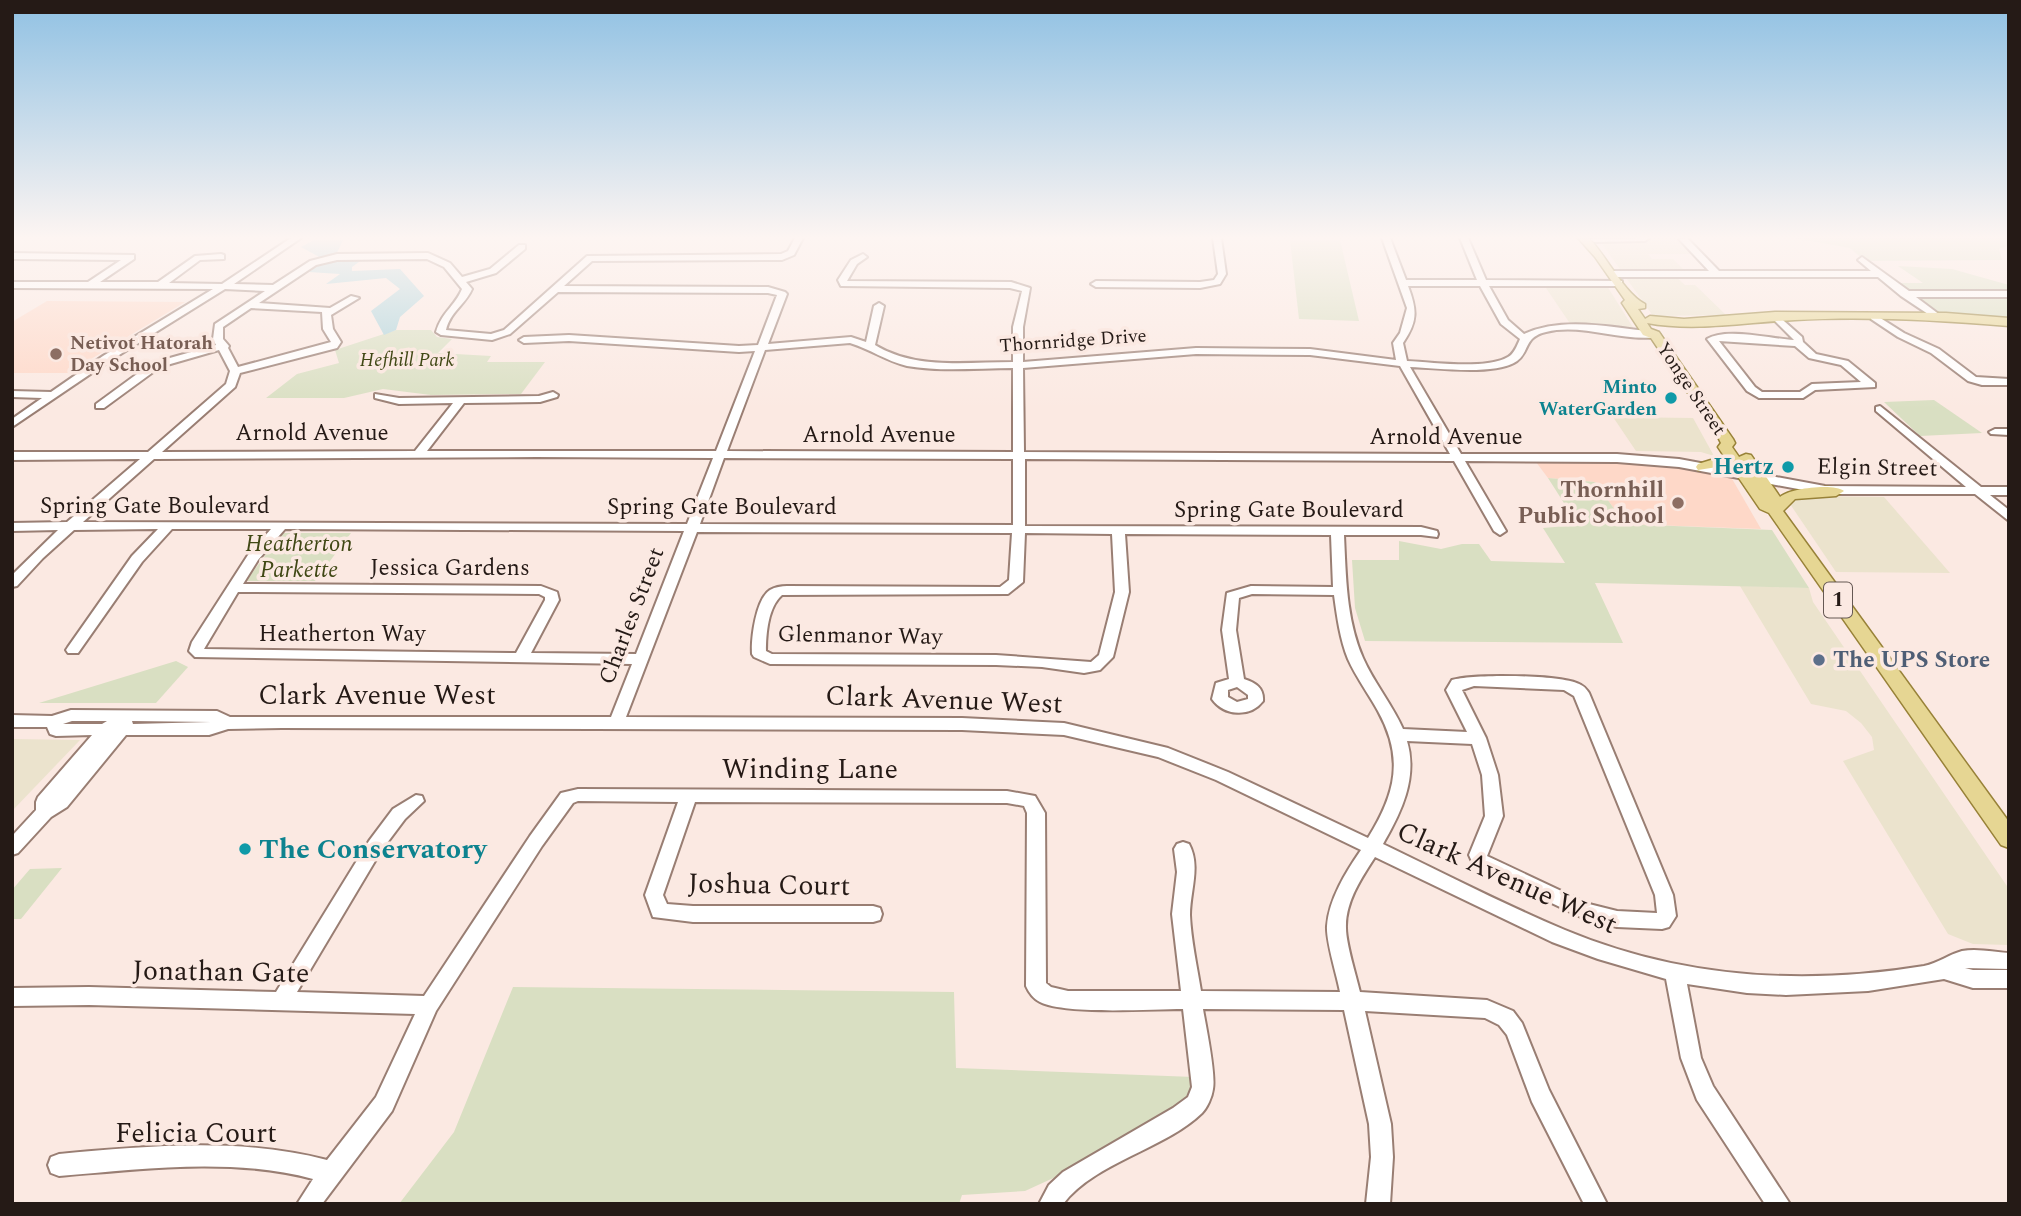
<svg xmlns="http://www.w3.org/2000/svg" width="2021" height="1216" font-family="Spectral,serif">
	<style>
		.commercial { fill: #ebe3cd }
		.built { fill: #fed8c8 }
		.green { fill: #d9dfc2 }
		.water { fill: #add4dc }
		.lines { fill: none; stroke-linecap: round; stroke-linejoin: round }
		.minor-casing { stroke: #997e73; stroke-width: 4 }
		.major-casing { stroke: #988238; stroke-width: 3 }
		.minor { fill: #fff; fill-rule: evenodd }
		.major { fill: #e6d693; fill-rule: evenodd }
		.education-dot { fill: #8d6e63; stroke: #fbe9e2; stroke-width: 2.5 }
		.culture-dot { fill: #0f9aa8; stroke: #fbe9e2; stroke-width: 2.5 }
		.service-dot { fill: #5c6f8a; stroke: #fbe9e2; stroke-width: 2.5 }
		.labels { text-anchor: middle; dominant-baseline: central; stroke-width: 7; stroke-linejoin: round; paint-order: stroke }
		.far-street-label { font-size: 19px; fill: #251a16; stroke: #fbe9e2 }
		.far-education-label { font-size: 19px; font-weight: bold; fill: #785e54; stroke: #fbe9e2; text-anchor: start }
		.far-park-label { font-size: 19px; font-style: italic; fill: #404815; stroke: #fbe9e2 }
		.far-culture-label { font-size: 19px; font-weight: bold; fill: #0d838f; stroke: #fbe9e2; text-anchor: end }
		.shield { fill: #fbe9e2; stroke: #655853; stroke-width: 2 }
		.shield-label { font-size: 21px; font-weight: bold; fill: #251a16 }
		.street-label { font-size: 23px; fill: #251a16; stroke: #fbe9e2 }
		.culture-label { font-size: 23px; font-weight: bold; fill: #0d838f; stroke: #fbe9e2; text-anchor: end }
		.education-label { font-size: 23px; font-weight: bold; fill: #785e54; stroke: #fbe9e2; text-anchor: end }
		.park-label { font-size: 23px; font-style: italic; fill: #404815; stroke: #fbe9e2 }
		.service-label { font-size: 23px; font-weight: bold; fill: #4e5e75; stroke: #fbe9e2; text-anchor: start }
		.near-street-label { font-size: 28px; fill: #251a16; stroke: #fbe9e2 }
		.near-culture-label { font-size: 28px; font-weight: bold; fill: #0d838f; stroke: #fbe9e2; text-anchor: start }
	</style>
	<rect width="100%" height="100%" fill="#fbe9e2"/>
	<g class="commercial">
		<path d="M1598 238H1687L1702 254H1648L1652 259H1673L1686 272 1672 273 1685 285H1695L1726 315 1653 316Z"/>
		<path d="M1544 285 1607 286 1634 329 1571 325Z"/>
		<path d="M1613 417 1693 418 1714 456 1701 452 1636 451Z"/>
		<path d="M1800 496 1884 497 1950 573 1836 572 1788 501Z"/>
		<path d="M1740 586 1809 588 1813 602 2009 889V945L1973 944 1948 934 1843 761 1874 750 1872 737 1861 723 1846 711 1811 704Z"/>
		<path d="M12 739 80 740 12 811Z"/>
	</g>
	<g class="built">
		<path d="M47 301 185 302 68 373H12V322Z"/>
		<path d="M1536 462 1660 464 1731 477 1761 529 1625 524 1595 482 1548 478Z"/>
	</g>
	<g class="green">
		<path d="M1794 238H2009V245L1999 249 2002 260 1865 261 1850 248Z"/>
		<path d="M1290 240H1340L1359 321 1299 319Z"/>
		<path d="M1898 266 1952 269 2009 285V292L1907 293 1892 283H1923Z"/>
		<path d="M1910 295H2009V319L1936 314Z"/>
		<path d="M396 330H431L437 337 452 339 438 353 491 356 487 362H545L521 394 431 395 383 389 344 398H266L297 374 339 363 335 350Z"/>
		<path d="M1934 400 1982 433 1920 436 1884 402Z"/>
		<path d="M1548 478 1595 482 1625 524 1772 530 1809 588 1595 583 1623 643 1365 641 1355 608 1352 560H1399V541L1441 549 1462 544H1479L1491 561 1565 563 1543 528 1578 525Z"/>
		<path d="M282 533H351L315 581H246Z"/>
		<path d="M176 661 188 667 156 703H39Z"/>
		<path d="M62 868 21 919H12V890L30 869Z"/>
		<path d="M513 987 954 992 956 1068 1194 1077 1189 1094 1179 1107 1086 1163 1025 1191 962 1195 959 1204H399L454 1132Z"/>
	</g>
	<g class="water">
		<path d="M314 240H343L336 255 321 258 301 247Z"/>
		<path d="M363 259 352 267V271L400 269 424 296 400 317 396 330 384 335 371 311 400 289 386 278 326 284 340 274 309 272 322 263Z"/>
	</g>
	<g class="lines">
		<g class="minor-casing">
			<g id="minor">
				<path d="M291 238H301L234 284 273 285 310 261 337 254 428 253 450 263 462 277 490 269 519 245H525V249L496 273 466 282 472 289C465 305 450 312 446 330L491 334 504 330 587 256 781 254 788 251 795 238H803L794 255 782 260 592 261 564 286 768 287 785 292 787 294 768 344 851 337 866 342 874 306 879 303 884 306 875 345C916 370 967 362 1013 362V327L1022 291 1010 288 841 286 838 280 851 260 863 254 867 257 857 264 847 281 1011 282 1030 288 1023 327V362L1196 348 1310 349 1396 360 1393 343 1400 333 1407 308 1382 238H1390L1406 280H1477L1460 238H1468L1486 280 1622 281V285L1619 286H1489L1508 320 1524 334C1564 316 1613 328 1655 332L1660 335 1658 337C1622 342 1582 323 1546 332 1524 337 1530 351 1517 361 1495 376 1437 368 1410 367L1461 454H1617L1679 459 1825 486 1966 487 1876 411V407L1880 406 1981 487H2009V495H1990L2009 510V521L1975 494H1825L1679 467 1617 462 1465 461 1506 531 1500 535 1494 531 1454 461 1025 459V526L1421 527 1437 531 1438 534 1437 537 1421 535H1344C1346 576 1346 619 1363 658 1374 683 1392 704 1403 729L1467 732 1446 690 1452 680C1473 674 1563 674 1581 685 1585 687 1586 689 1589 693L1673 895 1676 916 1669 927 1662 929 1617 927 1585 919 1474 866 1469 855 1485 816 1482 775 1472 744 1407 741C1418 778 1401 813 1383 844 1443 873 1503 904 1565 930 1680 978 1802 986 1924 966 1938 963 1948 955 1962 951 1977 948 1994 952 2009 953V969L1965 968 1973 970H2009V988H1973L1944 979 1868 991 1786 995 1747 993 1687 984 1701 1058 1713 1086 1790 1204H1765L1697 1100 1681 1058 1666 979 1598 959 1552 942 1375 857C1362 877 1345 902 1346 928 1346 944 1356 975 1360 992L1487 1000 1513 1011 1522 1023 1549 1090 1607 1204H1584L1532 1102 1507 1035 1499 1025 1485 1018 1365 1011 1391 1124 1393 1157 1390 1204H1366L1371 1157 1369 1124 1344 1010 1203 1009C1206 1027 1216 1074 1213 1089 1212 1097 1207 1108 1202 1113 1165 1149 1095 1162 1063 1204H1039L1049 1185 1063 1172 1173 1108 1188 1097 1192 1087 1183 1009C1151 1009 1066 1015 1040 1002 1034 999 1029 993 1026 986L1027 813 1024 806 1007 803 695 802 663 895 667 904 693 906H873L880 908 882 914 880 920 873 922H693L653 917 645 895 678 802 578 801 573 803 542 846 436 1011 392 1111 322 1204H297L313 1179C231 1157 142 1169 59 1176L51 1173 48 1165 51 1157 59 1154C149 1146 239 1137 327 1160L376 1097 415 1014 89 1005 12 1006V988L89 987 276 992 369 841 393 809 416 795 422 796 424 801 405 819 381 851 297 992 424 996 530 836 561 793 578 789 1007 791 1035 796 1045 813 1046 983 1051 987 1068 991H1181L1172 914 1177 872 1174 849 1177 844 1183 842 1189 844C1201 866 1190 891 1190 915 1191 940 1197 966 1201 991L1340 992C1337 975 1326 942 1327 926 1329 899 1346 872 1361 850L1216 780 1158 757 1064 735 962 730 282 728 228 729 209 735H126L67 807 51 817 18 853 12 855V836L36 810V802L38 797 92 735 56 736 50 734 47 727H12V715L52 716 71 710 217 711 230 717H611L632 664 195 657 189 651 192 642 248 555 271 529H172L142 562 78 653H68L66 650 68 647 132 556 158 529 74 530 43 558 17 586 12 587V575L58 530 12 531V523L67 522 140 459 12 460V452H148L226 384 230 371 219 350 160 367 104 408H96V404L152 363 216 345 213 339 215 324 265 291 225 289 111 360 12 427V419L42 398 12 397V391L51 392 103 356 213 289 12 288V282H88L121 260 12 259V253L134 255V259L100 282H158L195 256 221 254 224 255V259L200 260 169 283 222 284ZM427 259 444 267 462 289C455 306 441 313 436 332L441 335 492 340 510 334 558 292 768 293 777 295 758 345 739 346 569 335 524 337 519 340 524 343 569 341 739 352 755 351 716 451H427L464 403 540 402 557 397 558 395 553 392 539 396 399 398 375 394V398L399 404 453 403 415 451 162 452 235 387 240 373 337 348 341 342 333 329 331 315 359 298 351 296 330 308 259 303 316 265 337 260ZM1408 286H1480L1501 324 1520 339C1517 346 1514 354 1508 357 1486 370 1432 362 1407 361L1403 343C1418 321 1417 310 1408 286ZM251 308 322 312 323 329 331 342 238 367 228 348 229 346 223 339V327ZM850 343C870 349 886 361 907 366 941 372 979 368 1013 368V452L727 451 765 350ZM1196 354 1310 355 1400 366 1450 454 1024 452 1023 368ZM536 457 713 458 687 524 83 522 154 459ZM724 458 1013 459V525L700 524ZM285 529 684 531 636 654 531 653 559 600 557 592 541 586 243 584 258 560ZM697 532 1012 533 1009 580 1000 587 787 586C782 586 775 587 770 590 756 599 751 638 752 654L754 657 770 664 996 665 1042 667 1084 673 1100 670 1113 657 1129 592 1125 534 1331 535 1333 587 1251 586 1227 593 1222 630 1229 679 1216 683 1212 699C1224 716 1250 718 1263 701 1264 688 1256 683 1244 679L1236 630 1239 598 1252 594 1334 595C1337 617 1340 639 1348 659 1356 677 1368 693 1378 711 1404 758 1396 793 1368 838L1228 772 1168 748 1064 723 962 718 626 717ZM1025 533 1112 534 1115 592 1099 655 1091 662 996 655 772 654 766 651C766 634 768 607 782 595L1008 594 1023 582ZM238 592 539 594 545 597V600L516 653 204 649ZM1474 686 1564 690 1574 696 1655 895 1657 913 1617 911 1589 904 1487 856 1503 816 1498 775 1486 738 1462 690ZM1237 687 1248 695V699L1237 702 1228 697V690ZM72 721H107L102 724H63ZM132 721 211 722 133 724Z"/>
				<path d="M1213 238H1221L1226 274 1220 284 1200 288 1096 287 1091 284 1096 281 1200 282 1214 280 1218 274Z"/>
				<path d="M1649 238 1645 241 1594 242 1590 239Z"/>
				<path d="M1687 238 1719 271H1871L1858 260 1862 257 1909 291H2009V297H1916L1940 315V319L1937 320 1901 296 1878 277H1612L1608 274 1612 271H1709L1679 239Z"/>
				<path d="M1775 313 1802 337 1803 342 1816 354 1848 361 1875 383V387L1815 390 1803 398H1759L1747 391 1707 339C1726 327 1771 339 1794 340L1770 316ZM1719 341 1795 346 1809 358 1841 365 1861 382 1812 384 1800 392H1762L1755 387Z"/>
				<path d="M1874 314 1904 333 1939 349 1976 377 2009 379V385H1982L1968 381 1931 353 1898 337 1871 319V315Z"/>
				<path d="M1995 429H2009V435L1991 434 1989 432Z"/>
			</g>
		</g>
		<g class="major-casing">
			<path id="major" d="M1578 238H1589C1607 257 1624 293 1645 304V308L1638 309 1645 319 1650 316 1684 319 1775 312 1946 313 2009 318V326C1938 320 1866 316 1795 320 1748 322 1695 332 1647 323L1651 329 1659 332 1733 439 1735 443 1732 447 1739 457 1746 454 1751 455 1780 497C1790 488 1834 483 1844 491L1836 496 1795 499 1783 511 2009 822V848L2001 845 1769 513 1760 509 1730 465 1698 470 1696 467 1698 464 1724 456 1718 447 1721 443 1719 439 1651 338 1643 335 1622 303 1625 300 1595 257Z"/>
		</g>
		<use href="#minor" class="minor"/>
		<use href="#major" class="major"/>
	</g>
	<linearGradient id="sky" x2="0" y2="1"><stop stop-color="#90c1e3"/><stop offset="0.58" stop-color="#fdf5f2"/><stop offset="1" stop-color="#fdf5f2" stop-opacity="0"/></linearGradient>
	<rect width="2021" height="409" fill="url(#sky)"/>
	<g class="education-dot">
		<circle cx="56" cy="354" r="7"/>
		<circle cx="1678" cy="503" r="7"/>
	</g>
	<g class="culture-dot">
		<circle cx="1671" cy="398" r="7"/>
		<circle cx="1788" cy="467" r="7"/>
		<circle cx="245" cy="849" r="7"/>
	</g>
	<circle class="service-dot" cx="1819" cy="660" r="7"/>
	<g class="labels">
		<g class="far-street-label">
			<text transform="translate(1073 341) rotate(-4)">Thornridge Drive</text>
			<text transform="translate(1691 389) rotate(56)">Yonge Street</text>
		</g>
		<g class="far-education-label">
			<text x="70" y="343">Netivot Hatorah<tspan x="70" dy="22">Day School</tspan></text>
		</g>
		<g class="far-park-label">
			<text x="407" y="360">Hefhill Park</text>
		</g>
		<g class="far-culture-label">
			<text x="1657" y="387">Minto<tspan x="1657" dy="22">WaterGarden</tspan></text>
		</g>
		<rect class="shield" x="1824" y="582.5" width="28" height="35" rx="5"/>
		<g class="shield-label">
			<text x="1838" y="600">1</text>
		</g>
		<g class="street-label">
			<text x="312" y="433">Arnold Avenue</text>
			<text x="879" y="435">Arnold Avenue</text>
			<text x="1446" y="437">Arnold Avenue</text>
			<text transform="translate(1877 468) rotate(1)">Elgin Street</text>
			<text x="155" y="506">Spring Gate Boulevard</text>
			<text x="722" y="507">Spring Gate Boulevard</text>
			<text x="1289" y="510">Spring Gate Boulevard</text>
			<text x="450" y="568">Jessica Gardens</text>
			<text transform="translate(632 616) rotate(-69)">Charles Street</text>
			<text x="342" y="634">Heatherton Way</text>
			<text transform="translate(860 636) rotate(1)">Glenmanor Way</text>
		</g>
		<g class="culture-label">
			<text x="1774" y="467">Hertz</text>
		</g>
		<g class="education-label">
			<text x="1664" y="490">Thornhill<tspan x="1664" dy="26">Public School</tspan></text>
		</g>
		<g class="park-label">
			<text x="299" y="544">Heatherton<tspan x="299" dy="26">Parkette</tspan></text>
		</g>
		<g class="service-label">
			<text x="1833" y="660">The UPS Store</text>
		</g>
		<g class="near-street-label">
			<text x="377" y="695">Clark Avenue West</text>
			<text transform="translate(944 700) rotate(2)">Clark Avenue West</text>
			<text x="810" y="769">Winding Lane</text>
			<text transform="translate(1507 878) rotate(24)">Clark Avenue West</text>
			<text transform="translate(769 885) rotate(1)">Joshua Court</text>
			<text transform="translate(221 972) rotate(1)">Jonathan Gate</text>
			<text x="196" y="1133">Felicia Court</text>
		</g>
		<g class="near-culture-label">
			<text x="259" y="849">The Conservatory</text>
		</g>
	</g>
	<rect width="2021" height="1216" fill="none" stroke="#251a16" stroke-width="28"/>
</svg>
